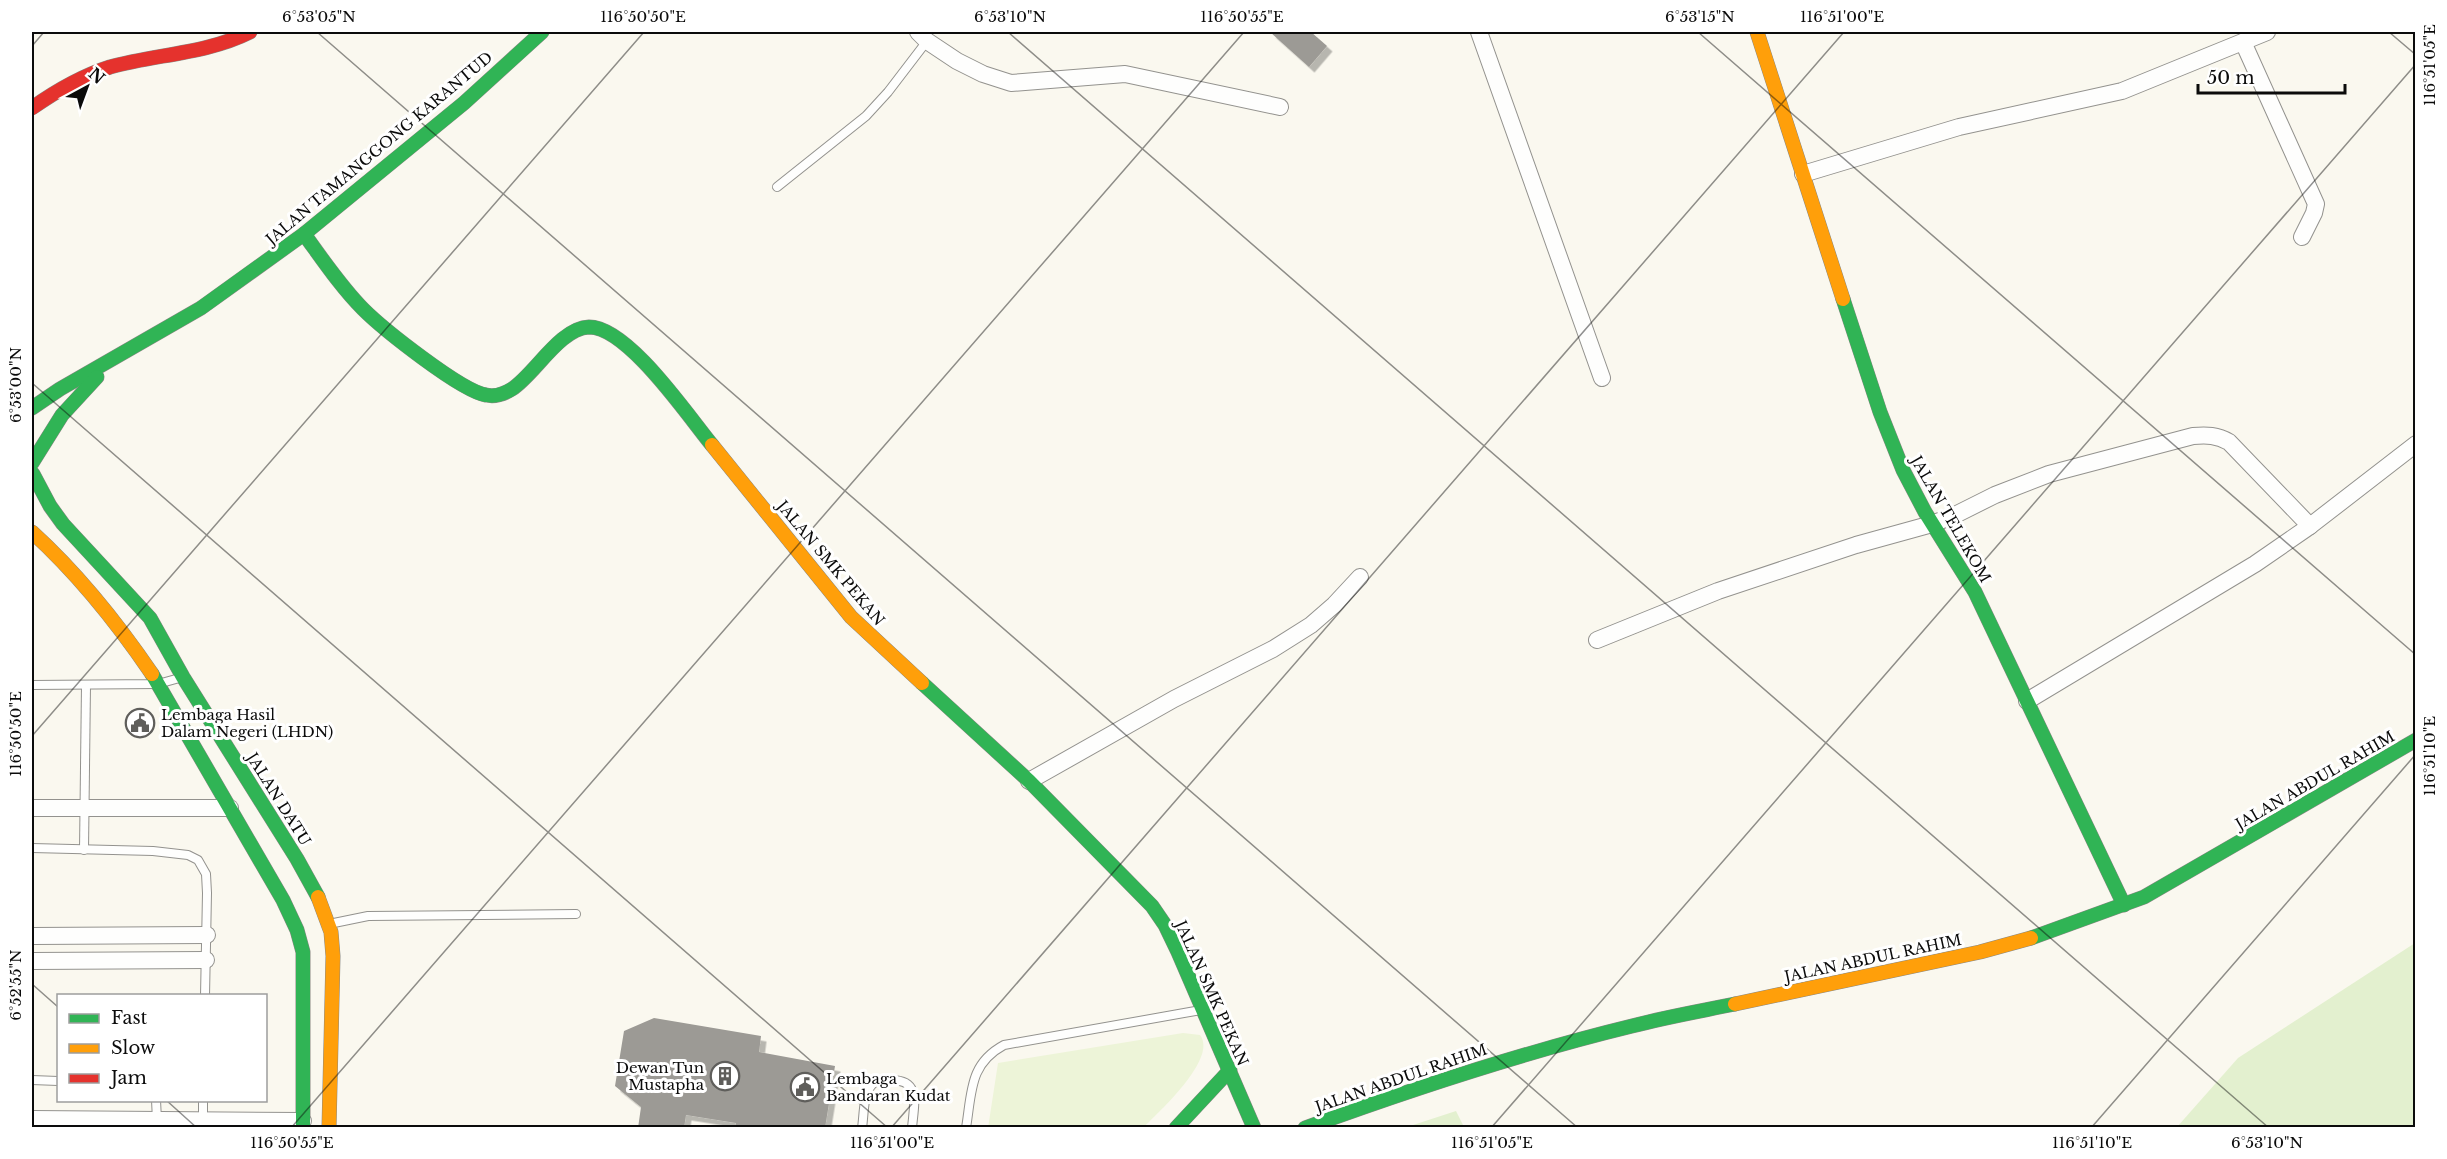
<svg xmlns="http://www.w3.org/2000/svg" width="2447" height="1159" font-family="'Libre Baskerville',serif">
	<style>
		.green { fill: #e3f0cf }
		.pitch { fill: #edf4d8 }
		.building { fill: #9c9a95; filter: url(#shadow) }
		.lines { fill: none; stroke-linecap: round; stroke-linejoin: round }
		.lane-casing { stroke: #93928e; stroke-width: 10 }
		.street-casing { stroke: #93928e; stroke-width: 18 }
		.fast-casing { stroke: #898884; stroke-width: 15 }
		.slow-casing { stroke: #898884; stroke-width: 15 }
		.jam-casing { stroke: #898884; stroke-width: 15 }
		.lane { stroke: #fefefd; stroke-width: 8 }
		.street { stroke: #fefefd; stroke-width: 16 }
		.fast { stroke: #30b455; stroke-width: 14 }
		.slow { stroke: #ff9f0a; stroke-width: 14 }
		.jam { stroke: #e5322d; stroke-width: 14 }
		.ticks { fill: none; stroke: #0b0b0b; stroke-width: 1.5; stroke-opacity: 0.45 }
		.labels { text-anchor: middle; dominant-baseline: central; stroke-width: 6; stroke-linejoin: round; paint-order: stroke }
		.street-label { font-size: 15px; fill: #0b0b0b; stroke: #fff }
		.poi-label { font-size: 15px; fill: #0b0b0b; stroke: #fff; text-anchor: start }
		.neatline { fill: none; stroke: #0b0b0b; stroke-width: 2 }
		.ticks-label { font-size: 15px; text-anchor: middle; fill: #0b0b0b }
	</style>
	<defs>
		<filter id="shadow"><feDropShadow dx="5.5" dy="5.5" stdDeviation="0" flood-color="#0004"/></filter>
	</defs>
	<rect width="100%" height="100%" fill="#faf8ef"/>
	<g class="green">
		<path d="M2415 943V1127H2177L2238 1058Z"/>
		<path d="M1456 1111 1464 1127H1407Z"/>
	</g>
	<path class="pitch" d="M1183 1033 1200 1035C1218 1058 1160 1111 1144 1127L988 1128 998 1063Z"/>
	<g class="building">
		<path d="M1270 32H1311L1327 46 1309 67Z"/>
		<path d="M654 1018 761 1036 759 1052 835 1066 825 1128H735L736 1123 686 1115 684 1128H638L641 1107 615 1086 624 1031Z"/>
	</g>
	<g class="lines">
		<g class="lane-casing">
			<g id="lane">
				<path d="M777 187 866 116 888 92 927 41"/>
				<path d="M32 685 158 684 183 677"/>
				<path d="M32 848 153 851 188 855 198 860 206 874 207 893 205 996"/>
				<path d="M84 850 86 685"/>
				<path d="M329 924 368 916 576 914"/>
				<path d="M32 1080 58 1081"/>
				<path d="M156 1100 157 1120"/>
				<path d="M203 1120V1100"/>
				<path d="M862 1128C864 1115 863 1096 871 1086 875 1080 881 1080 888 1080 922 1078 914 1104 912 1128"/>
				<path d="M966 1128C972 1092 969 1064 1004 1045L1201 1010"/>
			</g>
		</g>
		<g class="street-casing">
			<g id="street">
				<path d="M918 32 927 41 957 61 983 74 1011 83 1125 74 1280 107"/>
				<path d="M1479 32 1602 378"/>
				<path d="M2243 42 2316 204 2314 213 2302 237"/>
				<path d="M1803 174 1959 127 2122 91 2267 32"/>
				<path d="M1597 640 1718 591 1856 545 1932 524 1955 515 1995 495 2049 474 2193 436C2207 435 2217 435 2229 442L2310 526"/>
				<path d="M2027 701 2255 564 2310 526 2416 444"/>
				<path d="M1029 781 1174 699 1273 649 1311 625 1334 605 1360 577"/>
				<path d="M32 808H230"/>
				<path d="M32 936 207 935"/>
				<path d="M32 961 206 960"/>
				<path d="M32 1119 303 1121"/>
			</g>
		</g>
		<g class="fast-casing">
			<g id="fast">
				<path d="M304 234C323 260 341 287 363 309 383 329 461 391 486 395 495 397 504 394 512 389 535 374 560 328 589 327 628 327 688 416 712 445"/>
				<path d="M1843 299 1880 412 1903 470 1925 512 1975 592 2124 905"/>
				<path d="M32 408 60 389 201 308 304 234 464 103 542 32"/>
				<path d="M32 463 62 415 97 377"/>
				<path d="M33 474 50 506 63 524 150 618 183 677 297 859 318 897"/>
				<path d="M152 674 283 900 297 930 303 952V1128"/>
				<path d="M922 683 1029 781 1152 906 1165 925 1178 952 1254 1128"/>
				<path d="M2031 938 2144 897 2416 740"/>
				<path d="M1176 1128 1230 1070"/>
				<path d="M1305 1128C1412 1089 1521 1053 1632 1026 1666 1017 1701 1011 1735 1004"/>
			</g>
		</g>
		<g class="slow-casing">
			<g id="slow">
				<path d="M1757 32 1843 299"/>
				<path d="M712 445 851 617 922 683"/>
				<path d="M32 532C77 573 118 624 152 674"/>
				<path d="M318 897 331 932 333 956 329 1128"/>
				<path d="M1735 1004 1980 952 2031 938"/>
			</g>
		</g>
		<g class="jam-casing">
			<path id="jam" d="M32 108C56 91 82 76 110 67 157 54 206 54 250 32"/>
		</g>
		<use href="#lane" class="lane"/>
		<use href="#street" class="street"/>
		<use href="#fast" class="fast"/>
		<use href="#slow" class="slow"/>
		<use href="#jam" class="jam"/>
	</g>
	<path class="ticks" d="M317 32 1578 1128M1008 32 2269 1128M1698 32 2416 655M2389 32 2416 55M32 46 44 32M32 383 888 1128M32 736 644 32M32 984 58 1007M166 1100 197 1128M291 1128 1244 32M891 1128 1844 32M1491 1128 2416 64M2091 1128 2416 754"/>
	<defs>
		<g id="civic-ring" transform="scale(1.5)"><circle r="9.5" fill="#fff" stroke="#5f5e5b" stroke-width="1.5"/><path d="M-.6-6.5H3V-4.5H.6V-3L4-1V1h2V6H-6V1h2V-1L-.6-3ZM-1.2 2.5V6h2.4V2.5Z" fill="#5f5e5b"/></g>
		<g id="building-ring" transform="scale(1.5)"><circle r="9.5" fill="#fff" stroke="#5f5e5b" stroke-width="1.5"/><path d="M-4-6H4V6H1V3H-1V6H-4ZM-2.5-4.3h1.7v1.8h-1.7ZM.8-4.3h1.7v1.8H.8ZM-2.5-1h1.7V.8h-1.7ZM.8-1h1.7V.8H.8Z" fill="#5f5e5b"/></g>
	</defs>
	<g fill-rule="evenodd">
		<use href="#civic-ring" x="140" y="723"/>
		<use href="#building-ring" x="725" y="1076"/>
		<use href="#civic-ring" x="805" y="1087"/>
	</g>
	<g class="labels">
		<g class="street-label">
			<text transform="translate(379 148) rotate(-40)">JALAN TAMANGGONG KARANTUD</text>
			<text transform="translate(1951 519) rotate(60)">JALAN TELEKOM</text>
			<text transform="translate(831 563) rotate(50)">JALAN SMK PEKAN</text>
			<text transform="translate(2315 780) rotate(-30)">JALAN ABDUL RAHIM</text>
			<text transform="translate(279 799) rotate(58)">JALAN DATU</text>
			<text transform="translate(1873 958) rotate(-12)">JALAN ABDUL RAHIM</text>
			<text transform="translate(1212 993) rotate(66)">JALAN SMK PEKAN</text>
			<text transform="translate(1401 1078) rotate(-19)">JALAN ABDUL RAHIM</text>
		</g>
		<g class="poi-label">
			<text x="161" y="714">Lembaga Hasil<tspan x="161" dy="17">Dalam Negeri (LHDN)</tspan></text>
			<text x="704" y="1067" text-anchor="end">Dewan Tun<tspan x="704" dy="17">Mustapha</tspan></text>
			<text x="826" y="1078">Lembaga<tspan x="826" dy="17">Bandaran Kudat</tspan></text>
		</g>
	</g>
	<rect width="2447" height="1159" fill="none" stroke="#ffffff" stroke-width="66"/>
	<rect x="57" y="994" width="210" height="108" fill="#ffffff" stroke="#9d9d9d" stroke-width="1.5"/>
	<rect x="69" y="1014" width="30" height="9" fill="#30b455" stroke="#9d9d9d" stroke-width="1.5"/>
	<text x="111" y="1024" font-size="18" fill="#0b0b0b">Fast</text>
	<rect x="69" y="1044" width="30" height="9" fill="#ff9f0a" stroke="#9d9d9d" stroke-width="1.5"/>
	<text x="111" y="1054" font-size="18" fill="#0b0b0b">Slow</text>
	<rect x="69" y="1074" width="30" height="9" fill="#e5322d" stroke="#9d9d9d" stroke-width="1.5"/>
	<text x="111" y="1084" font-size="18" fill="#0b0b0b">Jam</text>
	<g transform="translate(87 87) rotate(41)" stroke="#ffffff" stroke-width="4.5" paint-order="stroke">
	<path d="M0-4.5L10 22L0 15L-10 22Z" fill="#0b0b0b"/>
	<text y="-9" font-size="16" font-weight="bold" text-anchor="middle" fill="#0b0b0b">N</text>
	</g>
	<path d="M2198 84v9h147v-9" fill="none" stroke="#0b0b0b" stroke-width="3"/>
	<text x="2207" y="84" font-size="18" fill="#0b0b0b" stroke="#ffffff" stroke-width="4.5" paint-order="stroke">50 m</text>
	<rect x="33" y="33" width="2381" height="1093" class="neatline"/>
	<g class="ticks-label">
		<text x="319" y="22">6°53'05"N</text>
		<text x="643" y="22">116°50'50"E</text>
		<text x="1010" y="22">6°53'10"N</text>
		<text x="1242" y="22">116°50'55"E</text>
		<text x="1700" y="22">6°53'15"N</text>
		<text x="1842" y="22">116°51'00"E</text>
		<text transform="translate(2430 65) rotate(-90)" y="5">116°51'05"E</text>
		<text transform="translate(16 385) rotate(-90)" y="5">6°53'00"N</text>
		<text transform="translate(16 734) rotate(-90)" y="5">116°50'50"E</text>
		<text transform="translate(2430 756) rotate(-90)" y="5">116°51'10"E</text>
		<text transform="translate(16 985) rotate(-90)" y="5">6°52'55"N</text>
		<text x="292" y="1148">116°50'55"E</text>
		<text x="892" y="1148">116°51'00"E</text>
		<text x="1492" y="1148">116°51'05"E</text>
		<text x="2092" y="1148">116°51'10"E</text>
		<text x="2267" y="1148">6°53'10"N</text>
	</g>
</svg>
